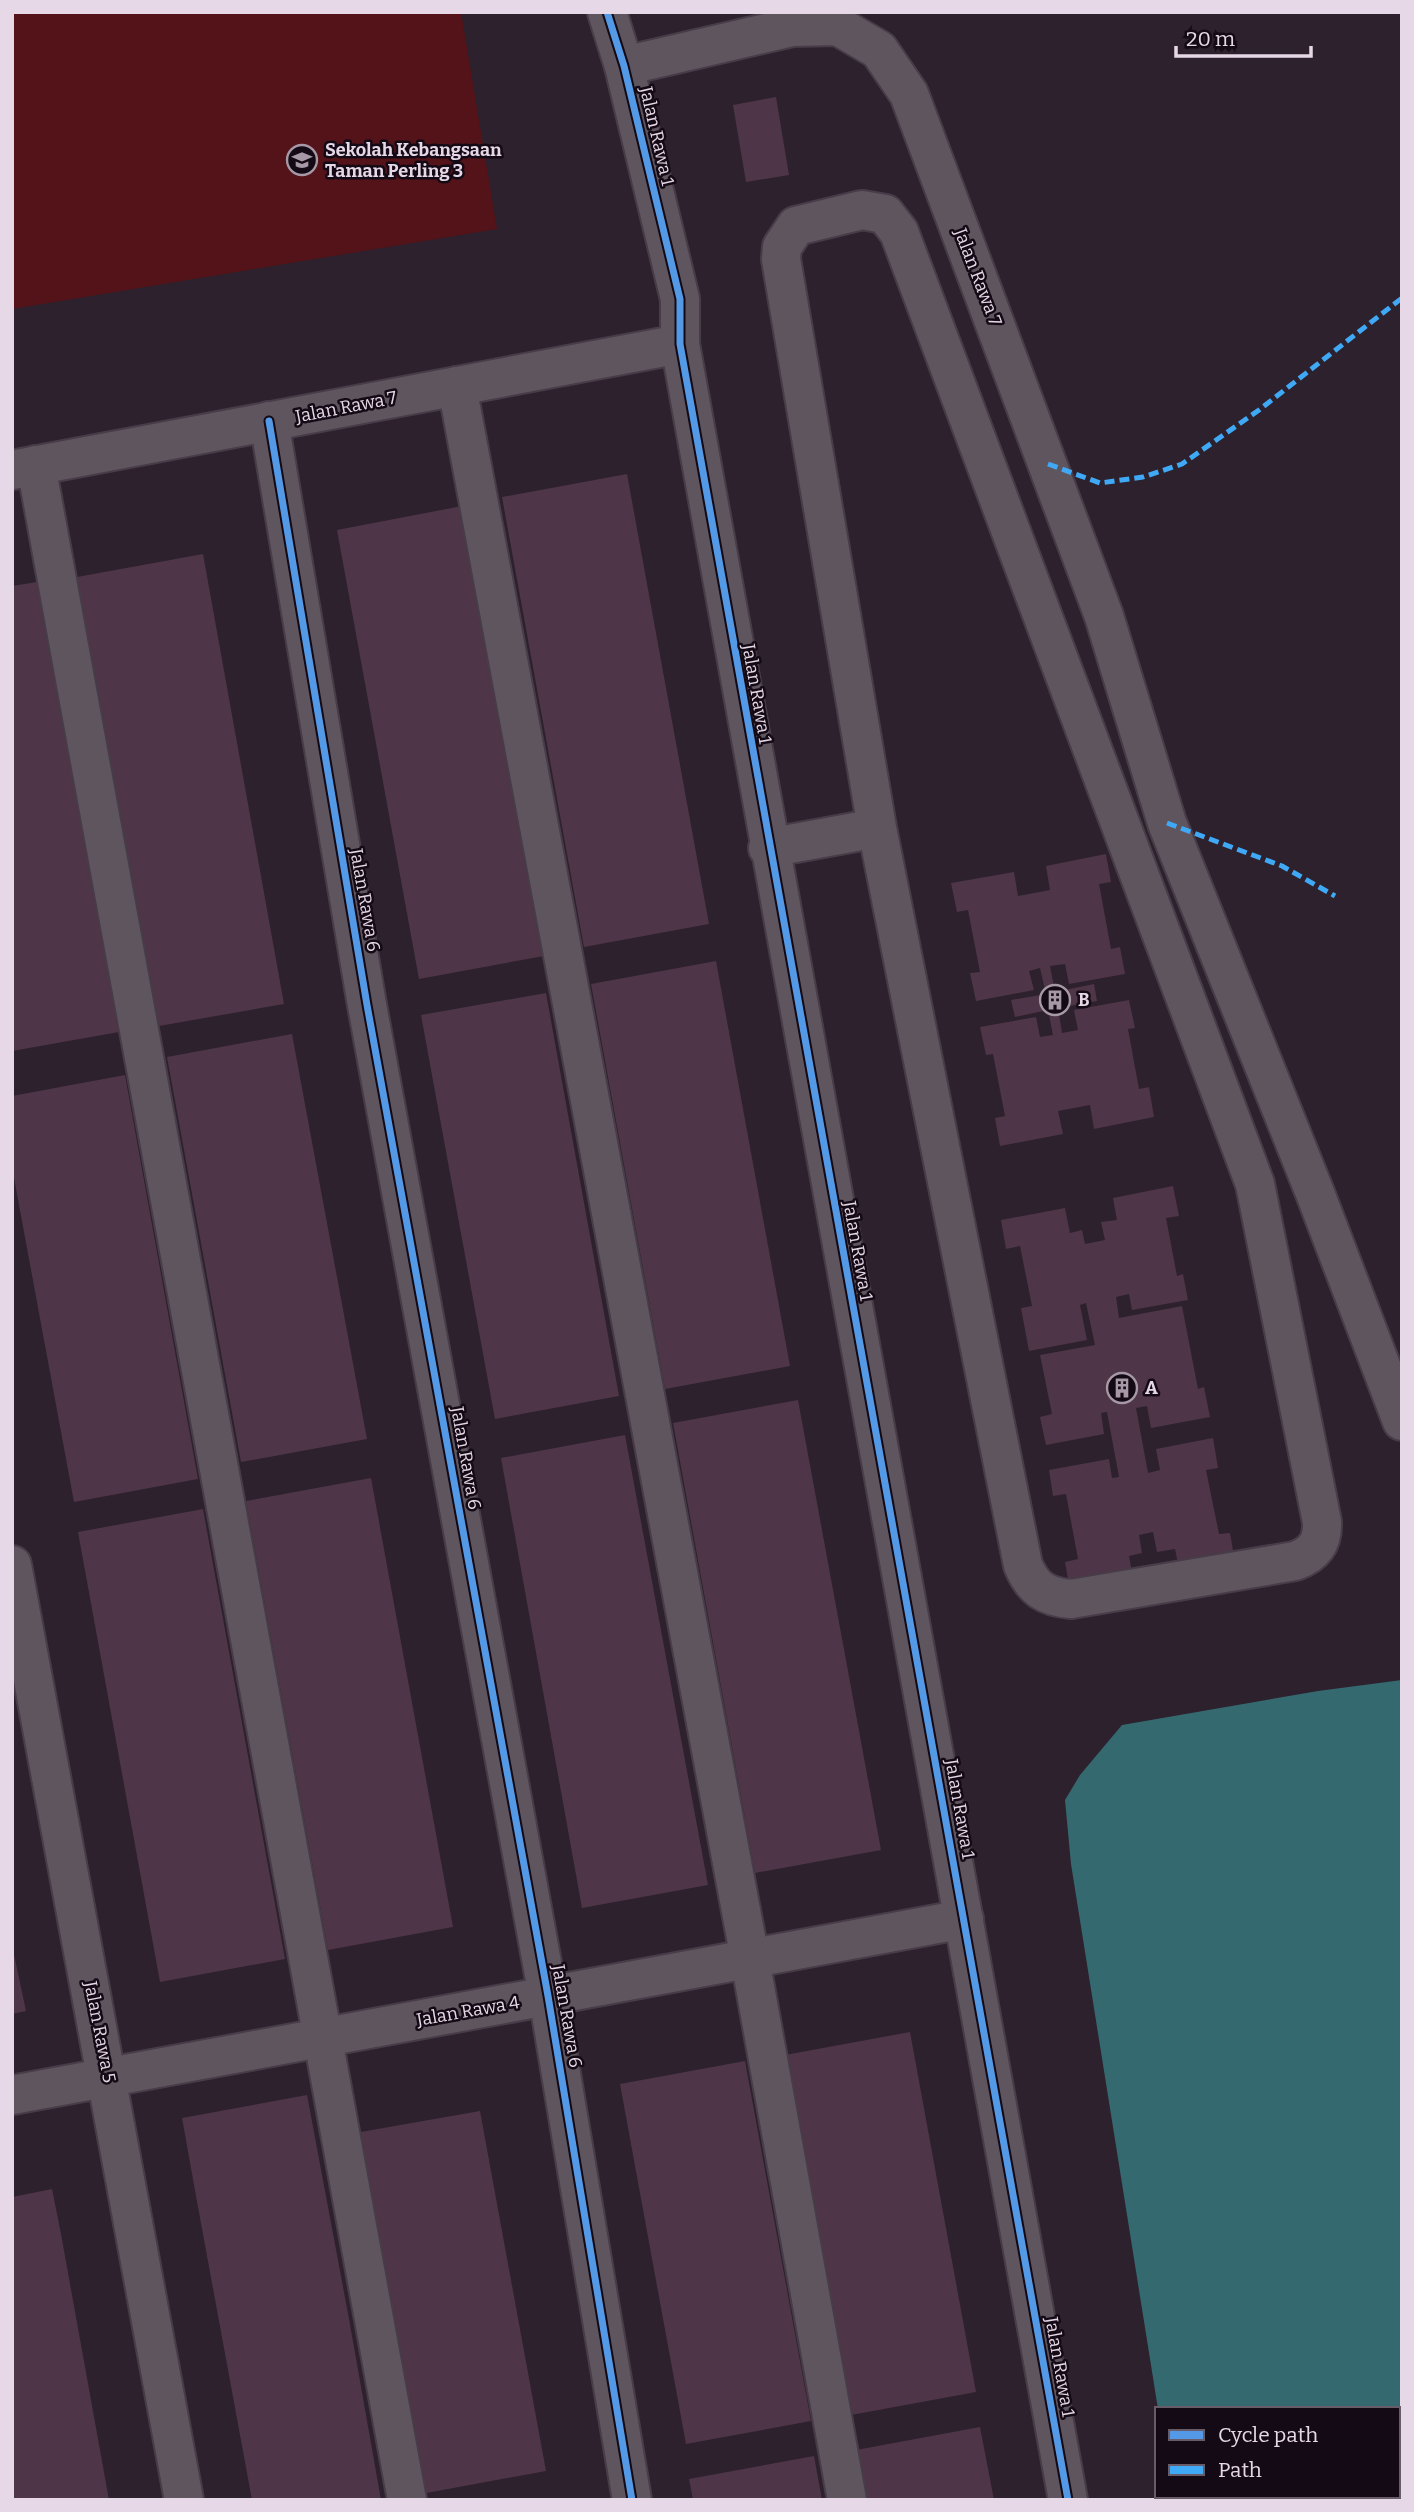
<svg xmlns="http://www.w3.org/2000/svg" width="1414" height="2512" font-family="Bitter,serif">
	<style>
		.green { fill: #531318 }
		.water { fill: #356970 }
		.building { fill: #4e3548 }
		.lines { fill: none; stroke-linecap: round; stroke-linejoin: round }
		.minor-casing { stroke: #473c48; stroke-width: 42 }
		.minor { stroke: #5f555f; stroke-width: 38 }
		.quiet { stroke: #3fa9f5; stroke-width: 5; stroke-dasharray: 10 5; stroke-linecap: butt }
		.cycleway-casing { stroke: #140a15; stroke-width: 11 }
		.cycleway { stroke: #5399e6; stroke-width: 7 }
		.labels { text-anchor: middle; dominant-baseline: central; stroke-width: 5; stroke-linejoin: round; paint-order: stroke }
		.street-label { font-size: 18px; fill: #e7d8e8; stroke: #140a15 }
		.poi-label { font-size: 18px; font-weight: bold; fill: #e7d8e8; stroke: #140a15; text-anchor: start }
	</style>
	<rect width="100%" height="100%" fill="#2d212e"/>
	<path class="green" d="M12 12H461L497 229 12 309Z"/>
	<g class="water">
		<path d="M1402 1680V2420L1398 2421V2409H1158L1071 1864 1065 1800 1080 1775 1122 1725 1318 1691Z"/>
		<path d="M1402 2456V2500H1189L1191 2496H1398V2457Z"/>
	</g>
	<g class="building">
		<path d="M776 97 789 175 746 182 733 105Z"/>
		<path d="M627 474 709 924 584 947 502 497Z"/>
		<path d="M462 506 544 956 419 979 337 530Z"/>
		<path d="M203 554 284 1004 159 1026 77 577Z"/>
		<path d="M37 582 119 1032 12 1051V586Z"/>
		<path d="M1106 854 1111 882 1099 884 1111 949 1120 947 1125 974 1069 984 1065 964 1050 966 1055 992 1094 984 1097 1001 1058 1008 1062 1033 1078 1030 1074 1010 1129 1000 1135 1028 1128 1029 1139 1089 1149 1087 1154 1117 1094 1129 1090 1105 1058 1111 1063 1134 1000 1146 995 1118 1005 1116 993 1054 986 1055 980 1027 1036 1017 1040 1037 1053 1035 1048 1010 1015 1017 1011 1000 1046 994 1040 968 1029 971 1034 990 976 1001 970 973 980 972 968 910 957 912 951 883 1014 872 1018 896 1050 890 1046 866Z"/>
		<path d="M716 961 790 1366 665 1389 591 984Z"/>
		<path d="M546 993 619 1396 495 1419 421 1015Z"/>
		<path d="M292 1034 367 1439 241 1462 167 1057Z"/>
		<path d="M125 1075 198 1479 74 1502 12 1167V1096Z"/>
		<path d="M1173 1186 1179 1216 1166 1218 1177 1276 1183 1274 1188 1300 1132 1310 1129 1294 1116 1297 1119 1318 1182 1306 1198 1389 1204 1387 1210 1417 1151 1428 1147 1406 1136 1408 1148 1473 1160 1470 1156 1449 1213 1438 1218 1468 1206 1470 1219 1534 1230 1533 1235 1562 1180 1573 1175 1549 1157 1552 1153 1532 1139 1535 1142 1553 1129 1556 1133 1578 1070 1590 1065 1562 1078 1559 1066 1494 1053 1496 1049 1470 1109 1459 1112 1478 1119 1477 1107 1412 1101 1413 1104 1434 1046 1445 1040 1417 1052 1414 1040 1355 1095 1345 1086 1303 1080 1305 1087 1340 1029 1351 1021 1308 1032 1306 1020 1246 1006 1249 1001 1220 1065 1208 1070 1233 1082 1230 1085 1244 1105 1240 1101 1222 1117 1220 1113 1198Z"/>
		<path d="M798 1400 881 1850 755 1873 673 1423Z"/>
		<path d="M625 1435 708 1885 582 1908 501 1458Z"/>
		<path d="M371 1478 453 1927 328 1950 246 1501Z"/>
		<path d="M203 1509 285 1959 160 1982 78 1532Z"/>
		<path d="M12 1945 26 2011 12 2014Z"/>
		<path d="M910 2032 976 2392 851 2415 785 2055Z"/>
		<path d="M745 2061 811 2421 686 2444 620 2084Z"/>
		<path d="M307 2095 349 2319 381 2500H252L198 2207 182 2118Z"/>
		<path d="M480 2111 546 2471 421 2494 355 2133Z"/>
		<path d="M52 2189 61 2234 109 2500H12V2197Z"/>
		<path d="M980 2427 994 2500H865L856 2450Z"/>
		<path d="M814 2456 822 2500H693L689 2479Z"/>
	</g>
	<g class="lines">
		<g class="minor-casing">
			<g id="minor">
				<path d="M607 12 624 66 680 299V344L1068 2500"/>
				<path d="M624 66 792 27 838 26 879 50 909 94 1104 616 1167 823 1315 1193 1402 1421"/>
				<path d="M457 386 750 1959 847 2500"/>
				<path d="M269 421 367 1005 548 1996 632 2500"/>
				<path d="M36 465 407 2500"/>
				<path d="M12 470 680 344"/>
				<path d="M768 848 877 828 1023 1565C1033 1589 1046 1597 1071 1599L1295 1561C1314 1554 1323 1543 1322 1522L1255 1184 899 232 885 214 862 210 796 226 782 247 781 259 877 828"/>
				<path d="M12 1565 184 2500"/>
				<path d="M12 2095 964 1919"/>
			</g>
		</g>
		<use href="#minor" class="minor"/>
		<g class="quiet">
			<path d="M1048 464 1100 483 1143 477 1182 464 1259 410 1402 298"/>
			<path d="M1167 823 1282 866 1335 896"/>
		</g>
		<g class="cycleway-casing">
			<g id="cycleway">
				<path d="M607 12 624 66 680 299V344L1068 2500"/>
				<path d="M269 421 367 1005 548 1996 632 2500"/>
			</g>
		</g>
		<use href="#cycleway" class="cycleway"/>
	</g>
	<defs>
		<g id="school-ring" transform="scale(1.575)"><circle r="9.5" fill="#140a15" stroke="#a698a7" stroke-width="1.5"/><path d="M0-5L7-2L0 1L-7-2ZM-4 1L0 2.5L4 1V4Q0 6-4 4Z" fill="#a698a7"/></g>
		<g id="building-ring" transform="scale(1.575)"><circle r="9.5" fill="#140a15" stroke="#a698a7" stroke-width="1.5"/><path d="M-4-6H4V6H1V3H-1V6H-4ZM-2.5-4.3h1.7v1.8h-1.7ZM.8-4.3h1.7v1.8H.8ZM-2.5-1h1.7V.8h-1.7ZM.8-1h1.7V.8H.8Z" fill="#a698a7"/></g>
	</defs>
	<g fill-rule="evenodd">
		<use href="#school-ring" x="302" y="160"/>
		<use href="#building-ring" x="1055" y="1000"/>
		<use href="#building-ring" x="1122" y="1388"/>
	</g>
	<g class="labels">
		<g class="street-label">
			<text transform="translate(657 136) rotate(77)">Jalan Rawa 1</text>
			<text transform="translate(978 277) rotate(69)">Jalan Rawa 7</text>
			<text transform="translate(346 407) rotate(-11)">Jalan Rawa 7</text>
			<text transform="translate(757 694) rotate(80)">Jalan Rawa 1</text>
			<text transform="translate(365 900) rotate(80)">Jalan Rawa 6</text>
			<text transform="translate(858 1251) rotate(80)">Jalan Rawa 1</text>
			<text transform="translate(466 1458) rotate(80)">Jalan Rawa 6</text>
			<text transform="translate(960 1809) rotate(80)">Jalan Rawa 1</text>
			<text transform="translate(468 2011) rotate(-10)">Jalan Rawa 4</text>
			<text transform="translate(567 2016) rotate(80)">Jalan Rawa 6</text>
			<text transform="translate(100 2032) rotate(79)">Jalan Rawa 5</text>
			<text transform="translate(1060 2367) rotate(80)">Jalan Rawa 1</text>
		</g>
		<g class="poi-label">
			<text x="325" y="150">Sekolah Kebangsaan<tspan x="325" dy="21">Taman Perling 3</tspan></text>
			<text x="1078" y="1000">B</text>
			<text x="1145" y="1388">A</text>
		</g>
	</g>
	<rect width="1414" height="2512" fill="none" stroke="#e7d8e8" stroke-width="28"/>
	<rect x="1155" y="2407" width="245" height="91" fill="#140a15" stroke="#685c69" stroke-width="2"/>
	<rect x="1169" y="2430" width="35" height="10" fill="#5399e6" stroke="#685c69" stroke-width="2"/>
	<text x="1218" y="2442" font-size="21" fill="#e7d8e8">Cycle path</text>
	<rect x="1169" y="2465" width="35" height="10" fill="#3fa9f5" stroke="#685c69" stroke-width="2"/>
	<text x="1218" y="2477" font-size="21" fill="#e7d8e8">Path</text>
	<path d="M1176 46v10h135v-10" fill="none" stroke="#e7d8e8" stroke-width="3.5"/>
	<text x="1186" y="46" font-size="21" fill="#e7d8e8" stroke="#140a15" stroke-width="5" paint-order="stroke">20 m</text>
</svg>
